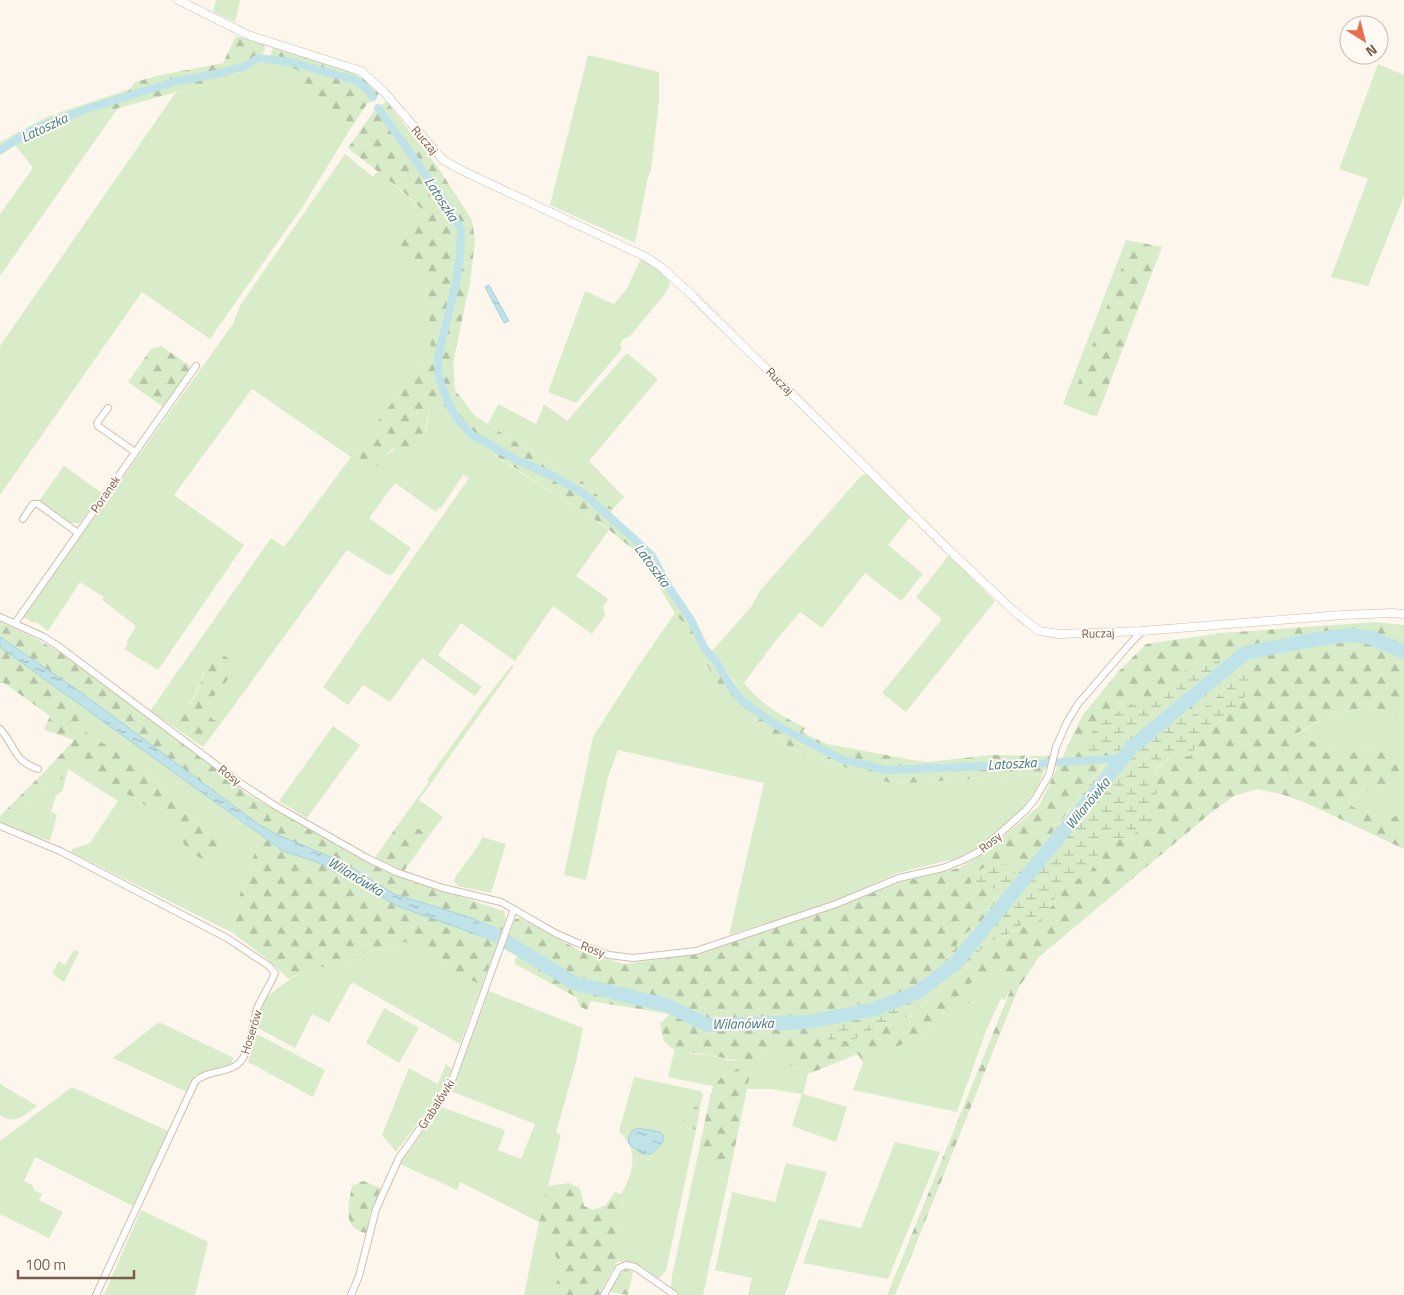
<svg xmlns="http://www.w3.org/2000/svg" width="1404" height="1295" font-family="'Titillium Web',sans-serif">
	<style>
		.grass { fill: #d8ecc9 }
		.forest { fill: url(#forest-firs); fill-rule: evenodd }
		.wetland { fill: url(#wetland-marsh) }
		.water { fill: url(#water-ripples); stroke: #a5d3da }
		.lines { fill: none; stroke-linecap: round; stroke-linejoin: round }
		.canal { stroke: #bfe3e8; stroke-width: 8 }
		.river { stroke: #bfe3e8; stroke-width: 14 }
		.minor-casing { stroke: #d1beb0; stroke-width: 8 }
		.tertiary-casing { stroke: #d1beb0; stroke-width: 9 }
		.minor { stroke: #fff; stroke-width: 6 }
		.tertiary { stroke: #fff; stroke-width: 8 }
		.labels { text-anchor: middle; dominant-baseline: central; stroke-width: 4; stroke-linejoin: round; paint-order: stroke }
		.street-label { font-size: 12px; fill: #7a5c4d; stroke: #fffaf3 }
		.water-label { font-size: 14px; font-style: italic; fill: #437c86; stroke: #fffaf3 }
	</style>
	<defs>
		<pattern id="forest-firs" width="22" height="20" patternUnits="userSpaceOnUse" patternTransform="scale(1.25)"><rect width="22" height="20" fill="#d8ecc9"/><path d="M5 1l3.5 6h-7zM16 11l3.5 6h-7z" fill="#b4c2a5"/></pattern>
		<pattern id="wetland-marsh" width="20" height="14" patternUnits="userSpaceOnUse" patternTransform="scale(1.25)"><rect width="20" height="14" fill="#d8ecc9"/><path d="M1 5h8M5 5V1M11 12h8M15 12V8" fill="none" stroke="#b4c2a5"/></pattern>
		<pattern id="water-ripples" width="26" height="14" patternUnits="userSpaceOnUse" patternTransform="scale(1.25)"><rect width="26" height="14" fill="#bfe3e8"/><path d="M2 4q2-2 4 0t4 0M15 11q2-2 4 0t4 0" fill="none" stroke="#a0bbbe"/></pattern>
	</defs>
	<rect width="100%" height="100%" fill="#fdf6ec"/>
	<g class="grass">
		<path d="M216 0H240L235 22 213 12Z"/>
		<path d="M588 55 659 72V102L651 170 648 177 635 243 550 205Z"/>
		<path d="M261 63H282L298 70 295 75 351 128 303 206 210 339 142 292 0 495V346L176 92 226 78Z"/>
		<path d="M1378 64 1404 75V196L1368 286 1331 277 1368 179 1339 169Z"/>
		<path d="M100 99 94 115 118 108 0 276V214L33 168 15 145 0 155V142L49 116Z"/>
		<path d="M345 154 373 177 378 171 423 210 398 242 417 262 427 284 431 351 351 457 385 456 397 448H410L415 445 426 430 430 407C433 405 436 402 440 403 451 406 465 433 477 442 519 474 566 499 609 530L576 576 607 598V601L603 606 605 616 592 634 553 606 515 661 461 623 438 655 482 687 475 696 422 658 390 702 363 685 348 705 323 687 469 478 463 475 441 508 439 507 436 512 395 483 369 518 411 548 393 574 388 575 347 550 222 722 213 721 208 713V703L226 682 203 672C199 696 185 707 173 726L150 711 271 538 284 547 351 457 252 389 174 495 244 545 158 670 124 649 128 644 126 643 136 626 102 600 104 597 80 582 48 631 36 622 34 623 23 617 233 324 241 304Z"/>
		<path d="M1126 240 1132 241 1075 391 1088 414 1063 404Z"/>
		<path d="M642 257 666 275 670 284 664 295 629 337 623 339 620 345 622 349 576 403 548 392 585 291 614 304 626 290Z"/>
		<path d="M627 353 658 379 589 461 624 497 613 509 576 476 572 480 558 468 488 424 498 404 536 424 544 404 567 421Z"/>
		<path d="M64 466 102 493 80 523H67L39 501Z"/>
		<path d="M868 474 911 516 888 545 923 574 901 601 865 573 822 628 800 612 777 639 740 688 711 652 751 607 759 592 861 476Z"/>
		<path d="M949 555 995 601 906 712 882 693 942 619 916 597Z"/>
		<path d="M675 613 685 625 728 703 760 728 793 749 893 784 1043 774 1035 792 1021 810 977 849 965 856 898 873 837 900 729 935 764 783 618 750 608 777 586 880 564 875 593 737 637 668Z"/>
		<path d="M512 665 514 666 419 800 443 817 431 833 399 823 429 782 427 780 483 702Z"/>
		<path d="M84 706 261 836 240 894 233 933 71 852 72 849 90 843 118 801 68 769 73 750 120 791 138 800 170 824 189 851 220 839 182 811 170 796 144 770 78 727Z"/>
		<path d="M1375 709 1404 718V813L1402 815 1384 818 1353 807 1347 802 1350 796 1394 782 1399 760 1382 748 1325 746 1294 736 1333 713Z"/>
		<path d="M333 726 360 745 307 818 279 801Z"/>
		<path d="M49 767 56 776 65 781 63 790 56 796 51 811 57 815 50 841 14 829 18 813 47 789 37 779Z"/>
		<path d="M482 837 506 844 491 893 458 886 454 881 456 876 480 843Z"/>
		<path d="M405 942 439 963 451 962 449 970 482 985 460 1044 352 982 329 1023 312 1014 295 1048 256 1027C258 1018 259 1009 264 1001 270 992 306 967 316 966 326 965 334 969 343 973L351 957 362 953 384 950Z"/>
		<path d="M74 950 79 952 64 982 52 973 59 961 65 965Z"/>
		<path d="M998 965 1012 986 1005 1000 1001 998 986 1031 957 1112 853 1090 863 1063 936 1028 958 1005 976 1002 967 985Z"/>
		<path d="M489 991 583 1028 577 1058 556 1133 561 1135 539 1222 460 1182 457 1190 400 1164 425 1128 433 1123 432 1119 441 1107 505 1130 498 1150 521 1159 535 1124 451 1091Z"/>
		<path d="M384 1008 419 1028 399 1063 366 1043Z"/>
		<path d="M159 1022 234 1058 231 1064 195 1075 187 1092 113 1058Z"/>
		<path d="M255 1033 325 1070 313 1097 248 1062Z"/>
		<path d="M778 1044 790 1066 808 1074 803 1094 847 1107 836 1142 792 1126 802 1094 771 1089H747L753 1060Z"/>
		<path d="M675 1048 692 1054 710 1055 732 1061 747 1060C739 1074 720 1072 713 1086L668 1077Z"/>
		<path d="M446 1064 452 1069 444 1088 396 1152 382 1135 409 1068 438 1084Z"/>
		<path d="M634 1077 700 1091 703 1094 701 1103 696 1107 686 1128 696 1130 666 1271 658 1279C642 1267 638 1260 617 1262V1243L624 1208 621 1194C630 1180 637 1160 629 1144 627 1140 622 1135 619 1131Z"/>
		<path d="M0 1084 37 1106C25 1115 13 1126 0 1115Z"/>
		<path d="M72 1087 168 1131 133 1206 35 1157 24 1181 32 1185 34 1190 42 1194 39 1200 63 1212 49 1238 0 1214V1141Z"/>
		<path d="M895 1142 940 1152 888 1279 803 1263 819 1219 861 1228Z"/>
		<path d="M706 1157 730 1171 703 1295H680L671 1289 672 1276 697 1159Z"/>
		<path d="M786 1163 827 1172 785 1295H748L752 1278 715 1270 732 1192 775 1202Z"/>
		<path d="M141 1210 208 1242 195 1295H104Z"/>
		<path d="M537 1232 555 1254 563 1273 548 1295H524Z"/>
		<path d="M901 1261 908 1264 895 1295H887Z"/>
	</g>
	<g class="forest">
		<path d="M236 36 264 44 265 50 261 55V63L226 78 94 115 100 99 130 89 135 82 161 75 223 63Z"/>
		<path d="M273 47 346 69 366 80 379 94 367 104 351 128 295 75 298 70 282 63H272L273 58 270 56Z"/>
		<path d="M386 101 437 166 472 220 475 241 470 282 453 363 455 390 475 416 558 468 572 479 576 476 613 509 611 512 628 531 650 550 711 652 735 683 740 688 744 683C760 704 782 716 805 728L802 732 827 744 918 761 928 762 992 755 1050 756 1043 774 893 784 793 749 760 728 728 703 685 625 675 613 639 554 603 525 489 451 469 436 446 413 448 409C440 403 438 402 430 407 426 421 426 445 409 448 403 450 398 447 392 449L371 472 351 457 431 351 427 284 417 262 398 242 423 210 400 189 348 148 374 111Z"/>
		<path d="M1132 241 1162 247 1097 416 1088 414 1075 391Z"/>
		<path d="M161 346 189 365 190 369 163 407 128 382 151 349Z"/>
		<path d="M0 622 29 635 58 651 225 774 247 794 386 871 405 879 504 911 506 918 501 932 472 918 394 894 341 861 278 835 258 824 79 691 0 637Z"/>
		<path d="M1375 622 1404 625V718L1375 709 1333 713 1294 735 1325 746 1382 748 1399 760 1400 769 1394 782 1350 796 1347 802 1353 807 1384 818 1402 815 1404 813V849L1304 802 1281 794 1257 789 1234 796 1212 812 1039 957 1018 989 908 1264 901 1261 1012 986 998 965 968 985 976 1002 958 1005 936 1028 863 1063 858 1054 808 1074 790 1066 778 1044 753 1060 730 1171 706 1157 697 1159 710 1097 715 1081 739 1068 746 1060C732 1061 724 1058 711 1055 697 1052 675 1055 665 1042 662 1038 661 1029 660 1023L670 1014 590 1001 588 1010C579 1008 579 1004 576 997L515 964V959L518 956 504 949 515 919 520 918 577 949 624 964 699 954 837 907 901 882 959 868 986 851 1039 806 1082 716 1118 672 1146 644 1222 633ZM1220 662 1192 693 1179 716 1187 718 1209 704 1241 673 1227 715 1204 734 1189 756 1176 752 1157 769 1149 781 1130 838 1106 839 1096 848 1087 875 1068 882 1057 889 1054 904 1006 936 990 941 936 995 902 1022 878 1027 851 1041 823 1034 857 1003 869 1005 910 989 938 969 966 933 979 925 988 912 998 889 993 862 1012 865 1016 876 1034 857 1110 756 1107 753H1088L1120 712 1132 703 1167 692 1176 676Z"/>
		<path d="M0 647 84 706 78 727 144 770 170 796 182 811 220 839 223 847 214 858 204 860 189 851 170 824 138 800 120 791 73 751 65 781 56 776 49 767 74 740 44 730 50 716 4 683H0Z"/>
		<path d="M220 655 227 657 234 669 226 682 208 703V713L213 720 222 722 203 747 173 726C175 722 178 717 181 713 185 708 191 703 194 698 205 681 200 666 220 655Z"/>
		<path d="M37 779 47 789 18 813 14 829 0 824V816Z"/>
		<path d="M399 823 431 833 404 871 374 859Z"/>
		<path d="M261 836 283 851 317 862 400 907 498 942 482 985 448 970 450 962 439 963 405 942 384 950 362 953 351 957 343 973C316 962 313 966 289 979L266 958 233 933 240 894Z"/>
		<path d="M701 1103 696 1130 680 1126 689 1111Z"/>
		<path d="M363 1181 381 1188 370 1214 367 1233C341 1230 349 1204 352 1186Z"/>
		<path d="M569 1183 580 1188 584 1206 593 1210 606 1205 615 1192 621 1194 624 1208 617 1243V1262L599 1295H548L563 1273 555 1254 537 1232 547 1186Z"/>
		<path d="M625 1270 633 1271 628 1295 610 1292 618 1276Z"/>
	</g>
	<path class="wetland" d="M1221 661 1192 693 1179 716 1187 718 1209 704 1241 673 1252 682 1240 705 1204 734 1189 757 1176 752 1157 768 1149 781 1157 791 1150 819 1130 838 1106 839 1096 848 1099 858 1087 876 1068 882 1057 889 1054 904 1035 925 1023 924 1006 936 990 941 936 995 901 1022 878 1027 851 1041H830L823 1033 857 1003 870 1005 910 989 938 969 966 933 979 925 988 912 998 889 970 886 973 874 993 862 1012 865 1016 875 1034 857 1110 757 1107 753H1088L1090 735 1099 724 1132 703 1167 692 1176 676 1203 662Z"/>
	<g class="water">
		<path d="M489 285 509 321 504 323 485 287Z"/>
		<path d="M0 637 79 691 258 824 278 835 341 861 394 894 472 918 501 932 498 942 400 907 317 862 283 851 0 647Z"/>
		<path d="M638 1128 660 1132 663 1135 664 1141 651 1154H642L629 1144 628 1139 632 1131Z"/>
	</g>
	<g class="lines">
		<g class="canal">
			<path d="M378 108 450 209 461 230 460 255 456 283 438 357 439 378 450 407 459 421 472 435 519 461 555 477 583 493 643 547 652 556 670 589 691 620 705 649 715 660 731 687 742 701 776 725 841 759 886 770 1017 765 1123 758"/>
			<path d="M0 150 36 128 87 109 173 82 221 73 247 65 258 58 291 62 355 80 365 87 373 97"/>
		</g>
		<path class="river" d="M482 929 494 934 574 983 666 1005 708 1025 808 1022 875 1009 918 992 955 964 1133 746 1245 653 1317 639 1351 635 1372 638 1404 652"/>
		<g class="minor-casing">
			<g id="minor">
				<path d="M108 408 97 423 98 426 135 452"/>
				<path d="M23 519 33 504H38L78 533"/>
				<path d="M0 617 44 637 58 646 239 782 274 805 367 858 396 872 443 888 501 902 557 934 587 947 609 955 633 958 696 951 836 904 899 878 943 868 965 859 980 851 1026 810 1035 799 1049 775 1056 747 1067 722 1078 704 1128 646 1142 631"/>
				<path d="M15 623 196 366"/>
				<path d="M0 729C16 746 12 760 38 769"/>
				<path d="M0 826 60 851 227 938 269 966 275 973C270 986 262 996 257 1009 252 1024 251 1053 238 1064 226 1074 206 1070 195 1082L96 1295"/>
				<path d="M351 1295 359 1276 376 1209 399 1158 450 1086 514 909"/>
				<path d="M604 1295 619 1268 626 1265 635 1267 675 1295"/>
			</g>
		</g>
		<g class="tertiary-casing">
			<path id="tertiary" d="M178 0 248 35 361 71 385 93 443 160 463 171 646 257 661 267 693 296 949 550 1017 614 1039 631 1059 634 1142 631 1342 615 1393 613 1404 614"/>
		</g>
		<use href="#minor" class="minor"/>
		<use href="#tertiary" class="tertiary"/>
	</g>
	<g class="labels">
		<g class="street-label">
			<text transform="translate(425 140) rotate(49)">Ruczaj</text>
			<text transform="translate(780 381) rotate(45)">Ruczaj</text>
			<text transform="translate(105 494) rotate(-55)">Poranek</text>
			<text transform="translate(1098 633) rotate(-2)">Ruczaj</text>
			<text transform="translate(230 775) rotate(37)">Rosy</text>
			<text transform="translate(990 842) rotate(-39)">Rosy</text>
			<text transform="translate(593 949) rotate(21)">Rosy</text>
			<text transform="translate(251 1032) rotate(-73)">Hoserów</text>
			<text transform="translate(436 1104) rotate(-57)">Grabalówki</text>
		</g>
		<g class="water-label">
			<text transform="translate(44 127) rotate(-25)">Latoszka</text>
			<text transform="translate(442 199) rotate(57)">Latoszka</text>
			<text transform="translate(653 565) rotate(54)">Latoszka</text>
			<text transform="translate(1012 763) rotate(-3)">Latoszka</text>
			<text transform="translate(1087 803) rotate(-51)">Wilanówka</text>
			<text transform="translate(356 876) rotate(31)">Wilanówka</text>
			<text transform="translate(743 1023) rotate(-1)">Wilanówka</text>
		</g>
	</g>
	<g transform="translate(1364 40) rotate(144)"><circle r="24" fill="#fffaf3" stroke="#cabbb1"/>
	<path d="M0-4L9 19L0 12L-9 19Z" fill="#e76f51"/>
	<text y="-8" font-size="14" font-weight="bold" text-anchor="middle" fill="#7a5c4d">N</text>
	</g>
	<path d="M18 1270v8h116v-8" fill="none" stroke="#7a5c4d" stroke-width="2.5"/>
	<text x="25" y="1270" font-size="15" fill="#7a5c4d" stroke="#fffaf3" stroke-width="4" paint-order="stroke">100 m</text>
</svg>
